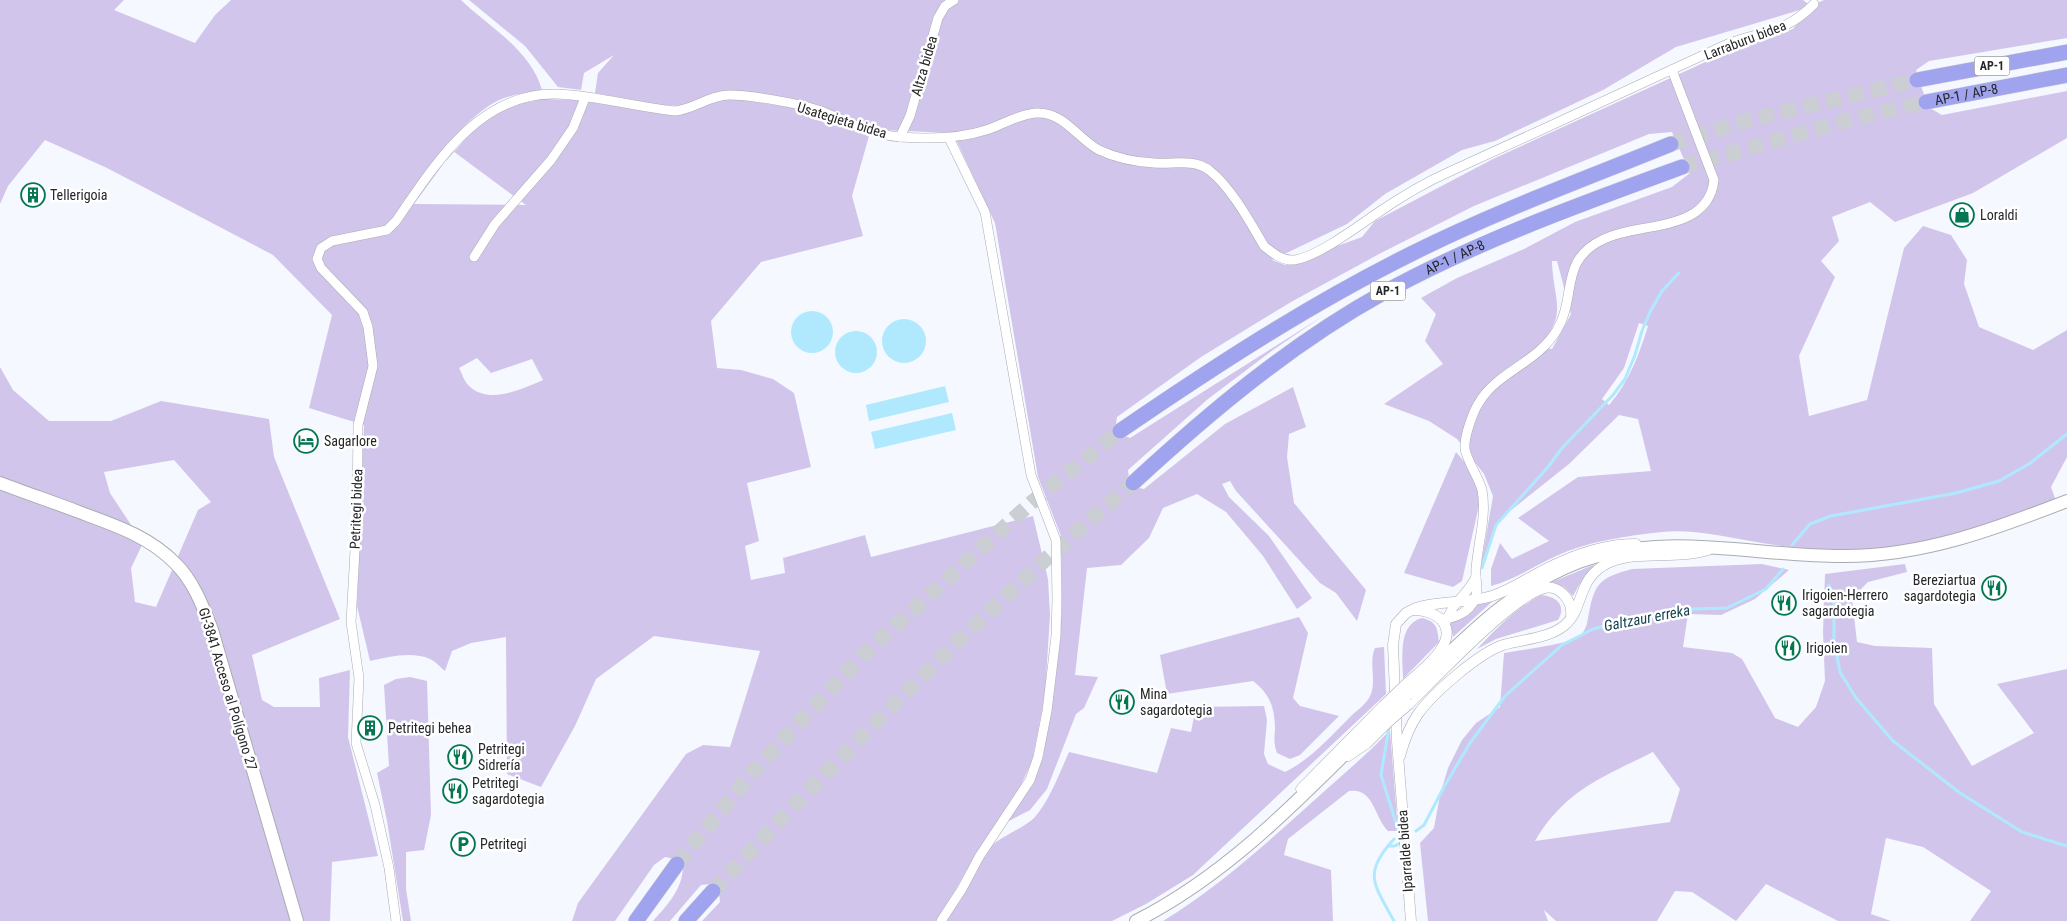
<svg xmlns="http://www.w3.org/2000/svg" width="2067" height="921" font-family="'Roboto Condensed',sans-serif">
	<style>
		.green { fill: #d2c5ec; fill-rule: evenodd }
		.water { fill: #b0e9fe }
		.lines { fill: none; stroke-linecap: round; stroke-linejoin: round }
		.stream { stroke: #b0e9fe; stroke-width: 3 }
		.motorway-tunnel { stroke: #cbced3; stroke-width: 15; stroke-dasharray: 15 8; stroke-linecap: butt }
		.minor-casing { stroke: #a9acb1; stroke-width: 10 }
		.tertiary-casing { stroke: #a9acb1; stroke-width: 11 }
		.secondary-casing { stroke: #a9acb1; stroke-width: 14 }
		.motorway-casing { stroke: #d3d4d4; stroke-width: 16 }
		.minor { stroke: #fff; stroke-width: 9 }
		.tertiary { stroke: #fff; stroke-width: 10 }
		.secondary { stroke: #fff; stroke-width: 12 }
		.motorway { stroke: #a0a4ef; stroke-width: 15 }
		.tertiary-bridge-casing { stroke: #a9acb1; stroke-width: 11; stroke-linecap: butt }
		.secondary-bridge-casing { stroke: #a9acb1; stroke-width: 14; stroke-linecap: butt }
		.tertiary-bridge { stroke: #fff; stroke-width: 10 }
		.secondary-bridge { stroke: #fff; stroke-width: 12 }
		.labels { text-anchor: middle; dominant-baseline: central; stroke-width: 5; stroke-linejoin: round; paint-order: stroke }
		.shield { fill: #fff; stroke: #666768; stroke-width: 1 }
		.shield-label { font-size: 12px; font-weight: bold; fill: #252628 }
		.street-label { font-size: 14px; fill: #252628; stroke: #fff }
		.poi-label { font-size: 14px; fill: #252628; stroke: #fff; text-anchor: start }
		.water-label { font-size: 15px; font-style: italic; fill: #144453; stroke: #fff }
	</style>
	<rect width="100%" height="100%" fill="#f5f8fe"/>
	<g class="green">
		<path d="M0 0H124L114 10 195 43 215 15 231 0H461C489 27 531 50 542 90 528 92 509 95 497 101 462 119 429 169 406 201L413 204 431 178 475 128 493 114 513 105 545 99 574 100 666 113 729 98 744 100 812 111 869 136 852 196 863 236 761 262 711 321 717 368 741 370 773 379 794 393 811 467 747 483 759 541 745 546 751 580 785 573 783 558 865 535 871 557 1033 516 1048 579 1050 615 1045 695 1032 761 1022 783 974 857 938 921H702L720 902 719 893 711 884 701 885 670 921H653C668 904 682 890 683 867L675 859 665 857 654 865 615 921H572L578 903 686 754 703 745 730 747 760 651 654 636 596 679 575 726 541 787 507 774 506 637 471 643 452 651 445 671C440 667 435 661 430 659 412 651 388 657 370 661L357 606 364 425 309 408 332 315 273 255 107 168 45 140 8 186 0 204ZM453 151 526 205 414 204ZM477 358 491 373 532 359 543 380C521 389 489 406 468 385 464 381 462 373 459 368Z"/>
		<path d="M469 0H1803L1811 6 1824 0H2067V38L1929 61 1916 70 1928 107 1942 115 2067 91V138L1973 193 1895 222 1870 202 1832 217 1839 241 1821 261 1835 277 1799 356 1809 416 1867 400 1904 248 1923 226 1951 235 1967 260 1964 284 1979 327 2033 350 2067 330V457L2051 487 2056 501C2001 520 1946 541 1888 549 1866 552 1842 550 1820 549 1799 548 1777 546 1756 542 1726 537 1693 529 1662 532 1626 536 1589 541 1556 556 1534 566 1514 580 1491 586V569L1500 543 1512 559 1549 541 1518 518 1578 477 1651 471 1638 419 1619 415 1569 464 1500 519 1481 565 1493 496 1484 474 1457 439 1429 421 1384 404 1443 364 1425 341 1436 314 1421 298 1457 278 1524 249 1575 222 1672 187 1690 173 1672 132 1649 134 1474 206 1381 253 1291 302 1201 357 1117 417 1115 432 1130 438 1323 316 1273 350 1208 399 1128 470 1130 486 1144 489 1225 424 1293 387 1306 427 1289 434 1287 457 1294 503 1366 590 1357 621 1336 593 1320 583 1236 491 1230 481 1222 484 1229 497 1269 536 1312 598 1297 609 1263 556 1226 512 1197 494 1163 508 1149 538 1121 565 1087 568 1075 675 1098 677 1084 708 1076 714 1047 789 1030 810 1007 822 1033 784 1043 757 1052 700 1062 611 1061 536 1038 477 995 223 953 133 880 130 817 105 731 90 709 95 682 106 661 105 595 93 598 73 614 55 584 73 581 90 558 87 525 46ZM1810 7 1793 29 1723 54 1493 159 1375 221 1362 237 1285 265 1272 260 1347 224 1385 194 1462 150 1495 141 1603 90 1676 47ZM1552 261H1557L1571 314 1552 349 1539 347C1569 312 1553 301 1552 261ZM1639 323 1648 326C1639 355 1629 382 1609 405L1602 399 1624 368Z"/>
		<path d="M0 367 13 390 49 421H111L161 401 269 419 274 457 340 619 252 655 262 700 274 707H320L319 678 350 670 348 737 378 856 332 862 330 921H0ZM174 460 211 502 198 510 156 607 135 602 131 568 143 543 110 493 104 472Z"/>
		<path d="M1456 452 1467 465 1476 481 1480 501 1462 581 1453 587 1404 573Z"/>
		<path d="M1762 564 1789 570 1755 599 1721 615 1688 614 1683 647 1732 653 1742 659 1775 718 1798 727 1816 707 1825 681 1823 632 1825 574 1905 564 1907 572 1868 582 1852 598 1857 642 1875 646 1932 648 1934 704 1972 766 2034 733 1997 684 2067 669V921H1970L1991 891 1923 847 1886 838 1871 914 1891 921H1838L1766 884 1736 921 1692 892 1675 891 1657 921H1556L1544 910 1548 921H1428L1420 843 1434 828 1440 795 1448 768 1462 740 1476 723 1500 707 1504 653C1520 650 1570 644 1580 636 1585 631 1587 625 1588 618 1594 584 1598 578 1632 569ZM1653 752 1680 789 1670 822 1535 841C1565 790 1603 777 1653 752Z"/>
		<path d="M1593 565 1594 567 1579 585 1573 596 1564 587 1552 582Z"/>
		<path d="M1541 595C1556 596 1567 605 1558 620L1496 639 1477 649C1496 629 1516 608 1541 595Z"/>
		<path d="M1494 600 1453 637 1450 623 1463 618 1476 604Z"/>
		<path d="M1299 617 1308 633 1293 698 1300 706 1339 716 1300 755 1290 759 1277 753C1274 745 1274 738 1275 730 1275 708 1270 694 1253 681L1167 694 1160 655Z"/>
		<path d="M1422 618C1437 622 1437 627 1439 642L1403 679C1403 658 1397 625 1422 618Z"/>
		<path d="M1384 647 1386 694 1193 875 1146 904 1112 921H946L991 846C1003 836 1025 827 1034 818 1050 800 1059 774 1069 752L1157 773 1171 728 1191 732 1196 707 1264 706 1267 720 1264 754 1268 764 1285 772C1311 759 1329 738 1350 717 1356 711 1365 705 1369 698 1378 683 1368 663 1375 648Z"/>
		<path d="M410 677 427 681 431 815 424 850 406 852V889L411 921H403L387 821 377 773 389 766 384 685 396 679Z"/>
		<path d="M1390 730 1398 831H1388C1374 817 1374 787 1349 791L1288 839 1284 855 1331 870 1333 921H1163C1217 888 1262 847 1309 805 1336 780 1365 757 1390 730Z"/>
	</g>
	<g class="water">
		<circle cx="812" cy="332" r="21"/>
		<circle cx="904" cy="341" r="22"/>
		<circle cx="856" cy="352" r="21"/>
		<path d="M945 386 949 402 869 421 866 405Z"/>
		<path d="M952 413 956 430 875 449 871 432Z"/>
	</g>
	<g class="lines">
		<g class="stream">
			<path d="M1792 545 1810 524 1831 516 1956 493 1999 481 2029 464 2067 434"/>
			<path d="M1482 568 1496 525 1548 467 1562 448 1613 395 1625 379 1635 355 1642 331 1650 312 1662 291 1679 273"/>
			<path d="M1829 585 1834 603V640L1840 672 1856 698 1893 741 1960 793 2022 832 2067 846"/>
			<path d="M1389 727 1381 775 1398 829"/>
			<path d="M1416 831 1424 825 1444 787 1470 743 1505 696 1562 645 1593 629 1628 620 1693 609 1727 608 1766 589 1783 569"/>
			<path d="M1388 846H1395L1400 843"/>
			<path d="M1394 921C1374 884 1362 874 1394 839"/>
		</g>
		<g class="motorway-tunnel">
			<path d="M1671 144 1748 120 1917 80"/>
			<path d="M1682 167 1855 118 1926 102"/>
			<path d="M677 864 750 775 863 655 1031 503 1120 431"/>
			<path d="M713 891C808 790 904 691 1006 596 1047 557 1090 520 1133 483"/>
		</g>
		<g class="minor-casing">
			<g id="minor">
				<path d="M900 137 910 116 938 18 945 6 954 0"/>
				<path d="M474 257 495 224 551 160 573 128 585 98"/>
				<path d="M1441 619C1455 619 1469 612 1475 599 1479 589 1475 579 1476 569 1478 542 1487 516 1482 490 1479 478 1465 457 1465 448 1464 437 1473 411 1480 401 1499 371 1537 363 1557 330 1577 296 1559 261 1602 240 1638 221 1708 234 1714 180L1672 70"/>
				<path d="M1446 622C1451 604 1468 594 1476 577"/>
				<path d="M396 921 389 868 375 805 356 743 359 678 351 622 357 514 358 425 373 366 368 327 363 312 321 268 317 259 321 248 332 241 387 230 396 221C434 166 478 93 555 94 595 95 635 107 675 111 694 109 710 95 729 95 750 95 797 103 818 110 845 120 871 135 900 137 928 139 959 139 986 130 1002 125 1019 114 1036 113 1063 111 1078 139 1099 150 1116 158 1136 162 1154 163 1173 165 1192 158 1209 170 1231 187 1250 222 1264 246 1273 253 1282 261 1294 260 1317 257 1357 227 1376 214 1399 198 1426 182 1451 171 1542 130 1632 88 1723 46 1759 30 1783 36 1814 4"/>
				<path d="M941 921 962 889 979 857 1030 780 1038 757 1047 711 1056 636 1057 599 1056 540 1031 475 985 212 949 138"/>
			</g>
		</g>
		<g class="tertiary-casing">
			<g id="tertiary">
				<path d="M1404 686C1419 672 1459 644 1443 622 1437 614 1425 610 1415 610"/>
				<path d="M1409 704C1436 678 1512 596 1545 588 1552 586 1560 590 1565 596 1570 602 1572 609 1571 617"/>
				<path d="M1348 756 1367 743 1387 723"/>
				<path d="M1400 756C1404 741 1409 727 1418 714 1433 693 1479 653 1503 645 1523 639 1548 639 1565 625 1585 608 1576 577 1610 562 1641 550 1676 560 1708 550"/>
				<path d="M1301 789 1383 706"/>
				<path d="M1411 921 1397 741 1393 645 1396 624 1406 613 1416 608C1440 600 1467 604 1492 596 1514 589 1533 574 1554 565 1579 553 1607 544 1636 544"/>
			</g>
		</g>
		<g class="secondary-casing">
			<g id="secondary">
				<path d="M0 483C26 493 53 502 79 512 114 525 149 536 176 564 194 582 203 607 212 630L297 921"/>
				<path d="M1407 694C1459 644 1510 588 1579 562 1665 530 1757 557 1845 556 1923 556 1995 529 2067 501"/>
				<path d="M1136 921C1233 872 1308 790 1385 714"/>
			</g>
		</g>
		<g class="motorway-casing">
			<g id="motorway">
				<path d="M1917 80 2067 52"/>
				<path id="s1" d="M1926 102 2067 75"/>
				<path d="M1120 431C1215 366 1310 304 1413 253 1497 211 1585 179 1671 144"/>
				<path id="s2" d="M1133 483C1210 412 1291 344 1383 293 1478 241 1581 204 1682 167"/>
				<path d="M636 921 677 864"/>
				<path d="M686 921 713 891"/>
			</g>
		</g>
		<use href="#minor" class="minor"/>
		<use href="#tertiary" class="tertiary"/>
		<use href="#secondary" class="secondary"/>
		<use href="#motorway" class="motorway"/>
		<g class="tertiary-bridge-casing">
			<g id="tertiary-bridge">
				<path d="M1383 706 1404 686"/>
				<path d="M1387 723 1409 704"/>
			</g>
		</g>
		<g class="secondary-bridge-casing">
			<path id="secondary-bridge" d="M1385 714 1407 694"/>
		</g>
		<use href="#tertiary-bridge" class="tertiary-bridge"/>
		<use href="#secondary-bridge" class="secondary-bridge"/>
	</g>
	<defs>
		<g id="building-ring" transform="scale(1.25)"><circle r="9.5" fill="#fff" stroke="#057651" stroke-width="1.5"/><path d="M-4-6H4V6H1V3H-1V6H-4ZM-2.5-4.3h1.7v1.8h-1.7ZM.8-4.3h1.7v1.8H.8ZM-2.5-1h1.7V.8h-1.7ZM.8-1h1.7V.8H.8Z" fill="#057651"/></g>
		<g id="shop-ring" transform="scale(1.25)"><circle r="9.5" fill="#fff" stroke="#057651" stroke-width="1.5"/><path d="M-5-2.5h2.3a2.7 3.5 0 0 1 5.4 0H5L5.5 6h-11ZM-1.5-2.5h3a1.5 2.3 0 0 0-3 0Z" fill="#057651"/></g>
		<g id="hotel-ring" transform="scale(1.25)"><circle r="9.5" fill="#fff" stroke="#057651" stroke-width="1.5"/><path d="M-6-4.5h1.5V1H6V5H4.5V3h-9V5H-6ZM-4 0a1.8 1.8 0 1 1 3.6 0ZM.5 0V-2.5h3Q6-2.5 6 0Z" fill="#057651"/></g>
		<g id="restaurant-ring" transform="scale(1.25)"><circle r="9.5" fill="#fff" stroke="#057651" stroke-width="1.5"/><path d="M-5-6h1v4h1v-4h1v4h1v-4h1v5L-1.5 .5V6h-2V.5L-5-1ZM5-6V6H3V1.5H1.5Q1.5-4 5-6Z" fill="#057651"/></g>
		<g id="parking-ring" transform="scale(1.25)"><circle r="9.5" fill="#fff" stroke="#057651" stroke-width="1.5"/><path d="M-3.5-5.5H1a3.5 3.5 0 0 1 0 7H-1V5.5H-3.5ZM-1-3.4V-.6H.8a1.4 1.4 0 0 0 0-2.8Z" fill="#057651"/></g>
	</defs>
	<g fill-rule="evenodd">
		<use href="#building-ring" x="33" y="195"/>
		<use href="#shop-ring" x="1962" y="215"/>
		<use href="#hotel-ring" x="306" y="441"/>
		<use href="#restaurant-ring" x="1994" y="588"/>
		<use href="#restaurant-ring" x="1784" y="603"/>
		<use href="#restaurant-ring" x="1788" y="648"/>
		<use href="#restaurant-ring" x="1122" y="702"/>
		<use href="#building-ring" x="370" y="728"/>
		<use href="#restaurant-ring" x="460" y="757"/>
		<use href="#restaurant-ring" x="455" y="791"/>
		<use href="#parking-ring" x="463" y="844"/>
	</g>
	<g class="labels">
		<g class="shield">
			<rect x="1974.5" y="56.5" width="35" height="19" rx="4"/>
			<rect x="1370.5" y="281.5" width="35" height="19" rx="4"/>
		</g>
		<g class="shield-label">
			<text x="1992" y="66">AP-1</text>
			<text x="1388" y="291">AP-1</text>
		</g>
		<g class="street-label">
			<text transform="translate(1745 40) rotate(-21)">Larraburu bidea</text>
			<text transform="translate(924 66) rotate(-74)">Altza bidea</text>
			<text stroke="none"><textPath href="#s1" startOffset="41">AP-1 / AP-8</textPath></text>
			<text transform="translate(842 120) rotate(17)">Usategieta bidea</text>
			<text stroke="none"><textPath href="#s2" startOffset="395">AP-1 / AP-8</textPath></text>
			<text transform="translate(356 509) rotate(-88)">Petritegi bidea</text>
			<text transform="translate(228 689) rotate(73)">GI-3841 Acceso al Polígono 27</text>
			<text transform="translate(1405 851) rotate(-94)">Iparralde bidea</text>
		</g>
		<g class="poi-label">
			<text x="50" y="195">Tellerigoia</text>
			<text x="1980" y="215">Loraldi</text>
			<text x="324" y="441">Sagarlore</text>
			<text x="1976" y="580" text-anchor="end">Bereziartua<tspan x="1976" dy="16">sagardotegia</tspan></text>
			<text x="1802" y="595">Irigoien-Herrero<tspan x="1802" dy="16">sagardotegia</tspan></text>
			<text x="1806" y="648">Irigoien</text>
			<text x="1140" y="694">Mina<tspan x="1140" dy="16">sagardotegia</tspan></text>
			<text x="388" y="728">Petritegi behea</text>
			<text x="478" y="749">Petritegi<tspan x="478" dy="16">Sidrería</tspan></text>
			<text x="472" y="783">Petritegi<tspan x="472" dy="16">sagardotegia</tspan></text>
			<text x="480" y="844">Petritegi</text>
		</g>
		<g class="water-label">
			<text transform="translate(1647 618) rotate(-11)">Galtzaur erreka</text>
		</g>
	</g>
</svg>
